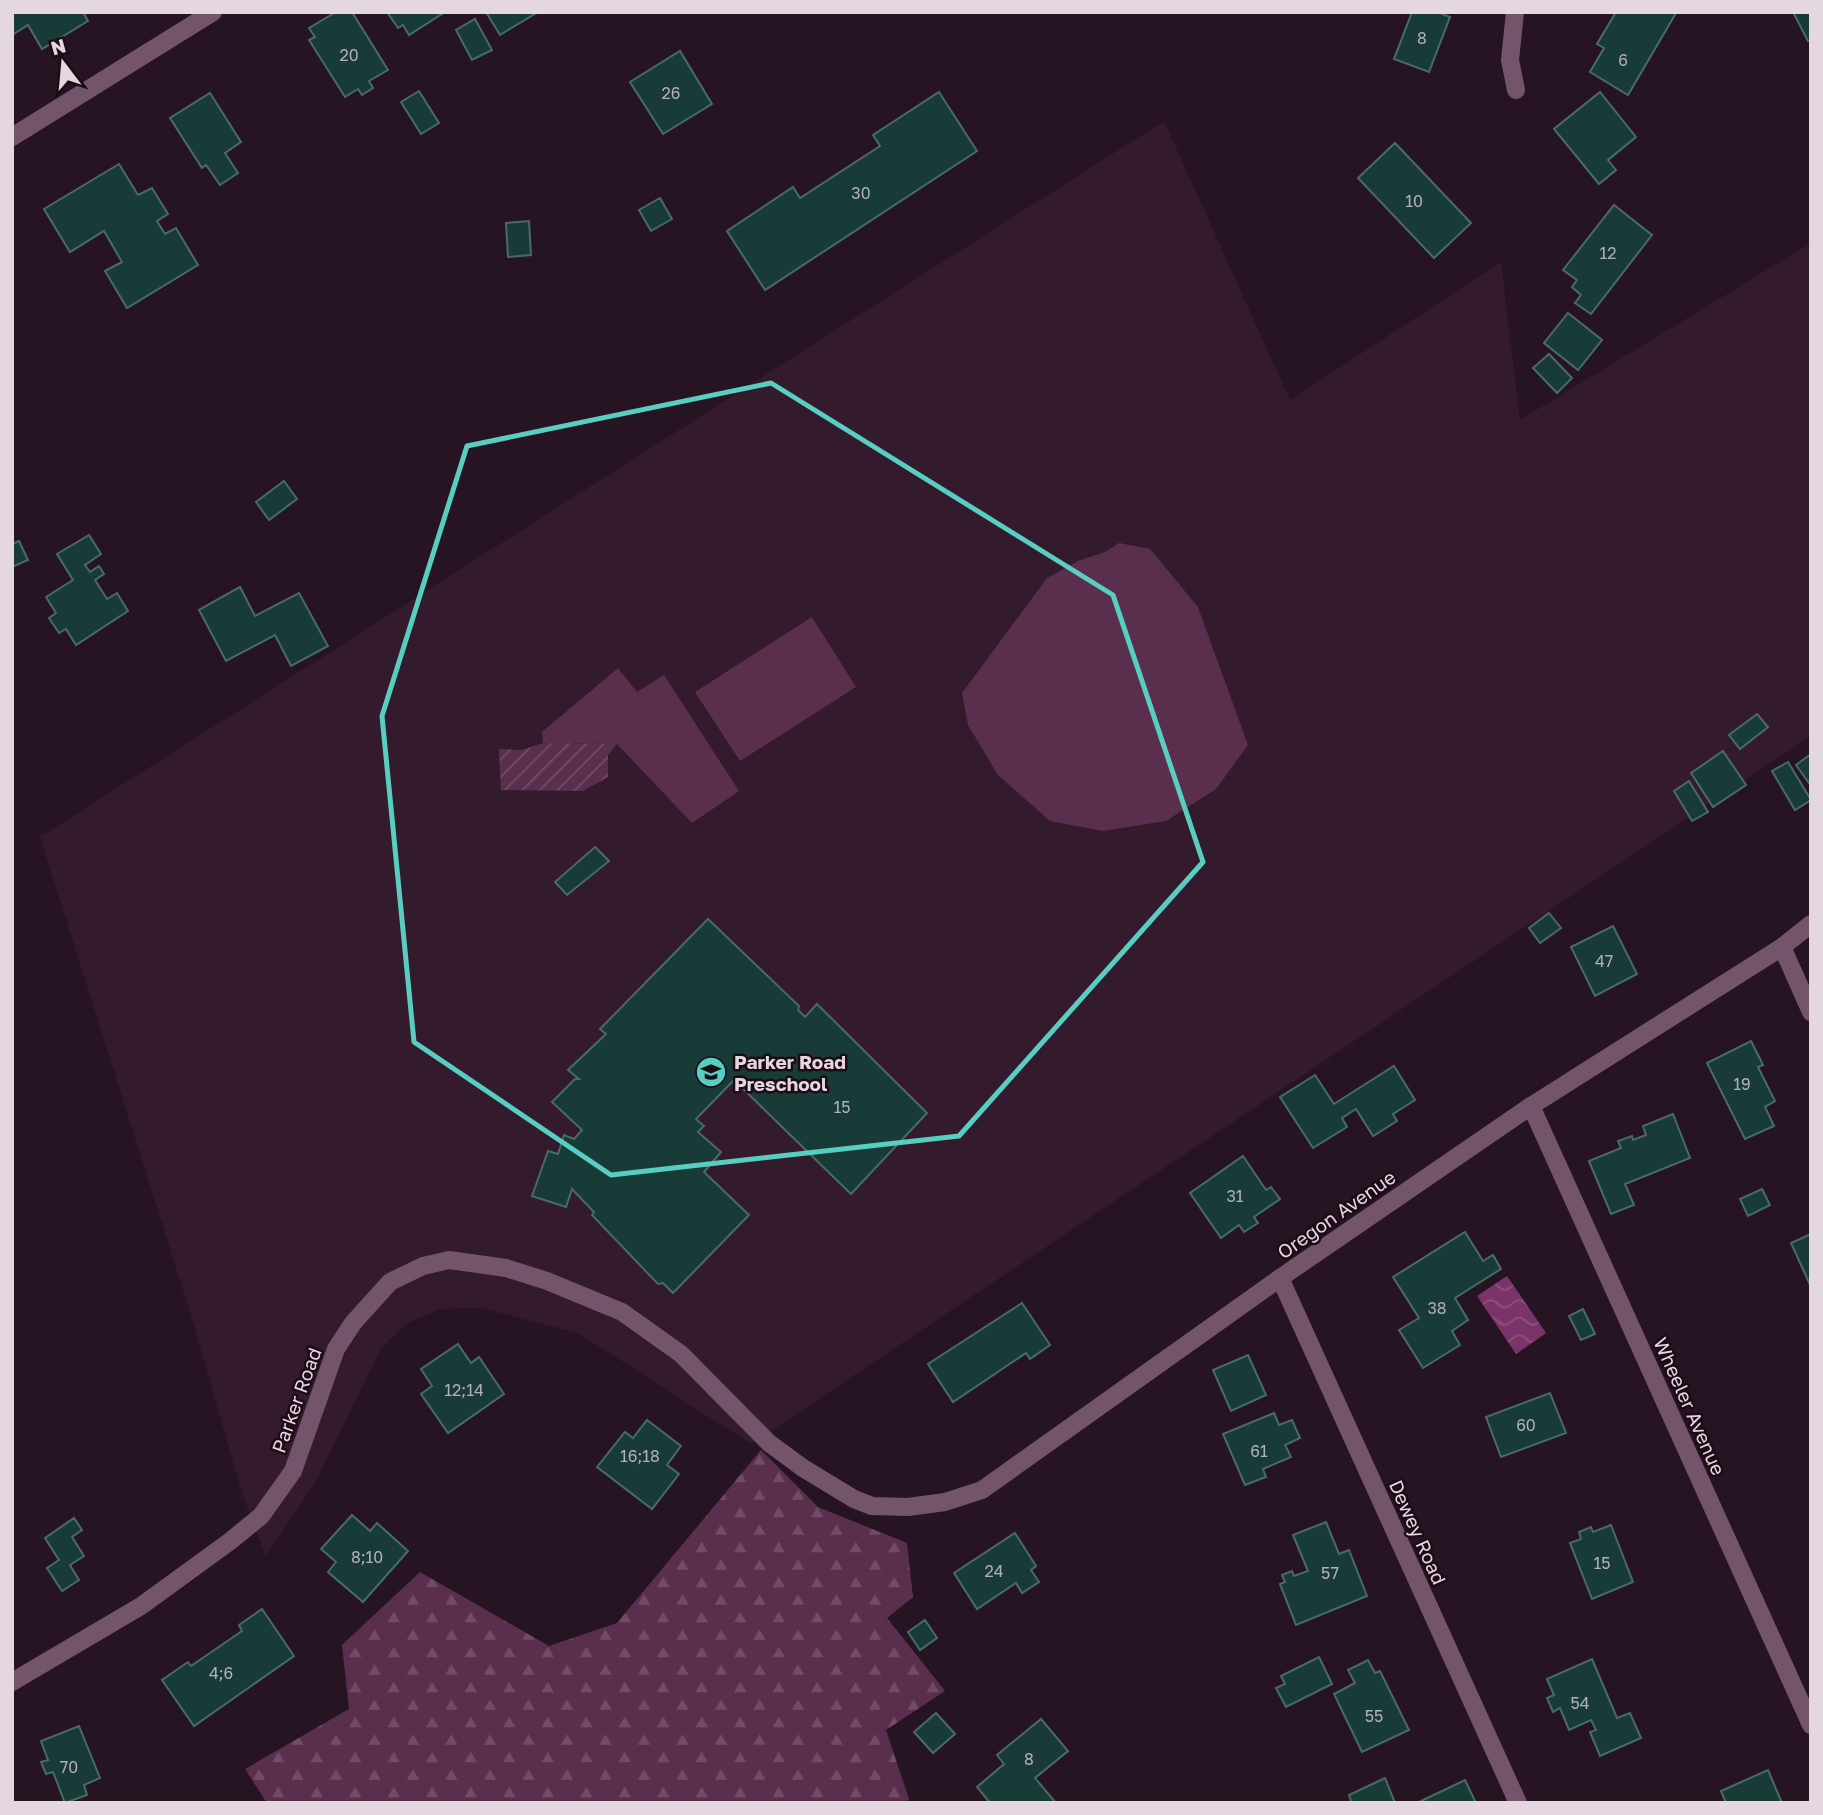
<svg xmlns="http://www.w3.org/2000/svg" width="1823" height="1815" font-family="'Golos Text',sans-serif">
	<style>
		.built { fill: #331a2c }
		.forest { fill: url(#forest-firs) }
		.park { fill: #5a2f4e }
		.garden { fill: url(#garden-furrows) }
		.water { fill: url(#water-waves) }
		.building { fill: #193b37; stroke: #496b67; stroke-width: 2 }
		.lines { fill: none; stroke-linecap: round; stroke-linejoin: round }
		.street { stroke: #74546a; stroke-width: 18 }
		.marked { fill: none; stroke: #57cec1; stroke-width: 5; stroke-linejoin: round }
		.labels { text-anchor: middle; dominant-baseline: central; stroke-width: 5; stroke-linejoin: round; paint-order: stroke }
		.number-label { font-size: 16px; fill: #b2b0b6 }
		.poi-label { font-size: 19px; font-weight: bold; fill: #e5d7e0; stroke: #1d0b18; text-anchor: start }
		.street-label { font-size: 19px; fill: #e5d7e0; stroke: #1d0b18 }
	</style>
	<defs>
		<pattern id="forest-firs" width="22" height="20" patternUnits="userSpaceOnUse" patternTransform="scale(1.75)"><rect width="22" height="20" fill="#5a2f4e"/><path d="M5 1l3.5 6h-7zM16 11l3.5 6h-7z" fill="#724c67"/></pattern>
		<pattern id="garden-furrows" width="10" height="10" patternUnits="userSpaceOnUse" patternTransform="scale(1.75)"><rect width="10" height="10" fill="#5a2f4e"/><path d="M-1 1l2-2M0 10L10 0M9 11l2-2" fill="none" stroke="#724c67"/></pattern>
		<pattern id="water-waves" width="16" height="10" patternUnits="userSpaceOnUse" patternTransform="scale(1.75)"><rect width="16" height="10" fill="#7b3469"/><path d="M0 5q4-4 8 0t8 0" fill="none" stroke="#8e517e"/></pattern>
	</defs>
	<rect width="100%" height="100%" fill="#271422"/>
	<path class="built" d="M1164 121 1290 400 1501 262 1520 420 1811 243V736L751 1444 578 1333 481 1308 441 1309 407 1323 381 1348 315 1483 266 1556 242 1493 190 1312 40 837Z"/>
	<path class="forest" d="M761 1450 818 1507 907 1543 913 1597 887 1618 945 1691 886 1730 909 1799 904 1803H267L245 1769 349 1709 342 1645 420 1572 549 1646 617 1623Z"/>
	<g class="park">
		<path d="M1119 543 1150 549 1198 607 1248 745 1216 789 1166 821 1103 831 1050 821 998 775 968 725 962 693 1047 578 1078 561 1105 552Z"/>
		<path d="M812 617 856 687 740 761 695 692Z"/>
		<path d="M618 668 637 692 664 675 739 791 692 823 617 744 543 743 542 732Z"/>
	</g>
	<path class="garden" d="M543 743 617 744 608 755V777L583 791 501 790 499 749 522 750Z"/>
	<path class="water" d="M1507 1276 1546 1333 1516 1354 1477 1296Z"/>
	<g class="building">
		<path d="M12 12H83L88 21 42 49 28 25 12 35Z"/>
		<path d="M336 12H352L388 70 369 81 373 88 362 95 358 89 345 97 309 40 315 37 309 28Z"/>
		<path d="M387 12H441L442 14 409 35 403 25 398 28Z"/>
		<path d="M486 12H538L500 35Z"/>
		<path d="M1412 12H1438L1450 17 1429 72 1394 59Z"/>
		<path d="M1616 12 1676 13 1628 95 1590 72 1604 48 1597 44Z"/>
		<path d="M1793 12H1811V40L1808 41Z"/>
		<path d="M475 19 492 50 472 60 456 30Z"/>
		<path d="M680 51 712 104 663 134 630 82Z"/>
		<path d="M419 91 439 123 421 134 401 102Z"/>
		<path d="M939 92 977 151 765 290 727 231 793 187 800 198 880 146 873 135Z"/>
		<path d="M1600 92 1636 137 1608 160 1616 170 1599 184 1554 129Z"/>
		<path d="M210 93 241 142 225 153 238 173 220 185 206 165 202 168 170 118Z"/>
		<path d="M1395 143 1471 223 1434 258 1358 178Z"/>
		<path d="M119 164 138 195 152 188 168 214 157 221 165 234 176 228 198 265 127 308 105 271 122 262 104 231 70 252 44 209Z"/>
		<path d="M660 198 672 219 651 231 639 210Z"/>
		<path d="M1614 205 1652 235 1591 314 1575 303 1581 295 1572 287 1577 280 1563 270Z"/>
		<path d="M529 221 531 255 508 257 506 223Z"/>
		<path d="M1568 313 1602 340 1578 370 1544 343Z"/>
		<path d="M1549 354 1572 378 1557 393 1533 368Z"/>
		<path d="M284 481 297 499 269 520 256 502Z"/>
		<path d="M89 535 101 554 85 565 90 572 99 566 104 574 95 580 107 599 117 593 128 611 76 645 66 629 59 633 49 618 56 613 46 597 73 580 57 554Z"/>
		<path d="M19 541 28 560 12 567V544Z"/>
		<path d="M240 587 255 616 299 593 328 646 291 666 275 635 226 661 199 610Z"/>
		<path d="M1757 714 1768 727 1740 749 1729 735Z"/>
		<path d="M1723 751 1746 785 1713 807 1691 773Z"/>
		<path d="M1811 754V786L1796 765Z"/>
		<path d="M1788 762 1811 800 1795 810 1772 771Z"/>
		<path d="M1689 781 1708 812 1692 821 1674 791Z"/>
		<path d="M595 847 609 861 567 895 555 882Z"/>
		<path d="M1549 913 1561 928 1540 943 1529 928Z"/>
		<path d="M708 919 799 1006 798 1010 805 1017 817 1004 927 1113 851 1194 734 1080 696 1119 704 1126 698 1132 721 1152 704 1172 749 1215 673 1293 663 1283 658 1284 592 1215 594 1212 572 1189 566 1207 532 1196 548 1151 558 1154 564 1135 574 1139 582 1130 552 1102 575 1079H579L568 1070 606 1034 600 1029Z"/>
		<path d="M1613 926 1637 974 1595 996 1571 947Z"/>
		<path d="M1751 1041 1763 1065 1758 1067 1775 1101 1765 1107 1774 1126 1745 1139 1707 1063Z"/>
		<path d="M1394 1066 1415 1100 1393 1114 1397 1121 1373 1136 1356 1109 1342 1118 1347 1127 1313 1148 1280 1097 1315 1075 1334 1104Z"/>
		<path d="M1673 1114 1690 1158 1625 1184 1634 1205 1611 1214 1589 1161 1621 1148 1618 1141 1632 1136 1633 1140 1646 1135 1643 1126Z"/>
		<path d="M1243 1156 1266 1190 1271 1187 1280 1199 1254 1217 1258 1223 1244 1232 1239 1225 1221 1238 1190 1193Z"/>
		<path d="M1762 1189 1770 1205 1748 1216 1740 1199Z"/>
		<path d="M1465 1232 1483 1261 1493 1255 1501 1269 1455 1298 1468 1320 1452 1331 1460 1345 1423 1368 1399 1330 1419 1318 1393 1277Z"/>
		<path d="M1811 1234V1287L1791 1243Z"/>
		<path d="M1022 1303 1050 1345 1030 1359 1026 1353 953 1402 928 1364Z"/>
		<path d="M1583 1309 1595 1334 1581 1340 1569 1316Z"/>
		<path d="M458 1344 471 1363 479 1357 504 1394 448 1433 421 1394 432 1386 421 1369Z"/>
		<path d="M1248 1355 1266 1395 1231 1411 1213 1370Z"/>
		<path d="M1550 1393 1566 1433 1501 1457 1486 1417Z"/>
		<path d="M1274 1413 1279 1425 1292 1420 1300 1438 1285 1445 1291 1457 1263 1469 1266 1477 1245 1485 1223 1434Z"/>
		<path d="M647 1420 681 1446 667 1465 679 1474 652 1509 597 1467 625 1432 633 1438Z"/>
		<path d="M352 1515 370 1531 377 1523 408 1551 363 1602 328 1572 336 1562 321 1549Z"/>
		<path d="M74 1518 82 1530 72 1537 84 1556 70 1565 79 1580 62 1591 47 1568 59 1560 45 1538Z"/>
		<path d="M1326 1522 1339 1554 1349 1550 1367 1596 1296 1625 1280 1584 1285 1582 1282 1575 1292 1571 1294 1576 1308 1571 1293 1535Z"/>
		<path d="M1611 1525 1633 1582 1592 1599 1570 1543 1581 1539 1579 1532 1591 1527 1593 1532Z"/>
		<path d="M1015 1533 1036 1566 1031 1570 1039 1582 1022 1593 1016 1583 977 1609 954 1573Z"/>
		<path d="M262 1609 294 1656 194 1726 162 1680 188 1662 191 1666 242 1631 239 1625Z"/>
		<path d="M925 1620 937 1638 920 1650 908 1632Z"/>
		<path d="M1319 1657 1332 1684 1286 1707 1276 1688 1285 1684 1281 1676Z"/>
		<path d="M1592 1659 1617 1718 1630 1713 1641 1738 1600 1756 1590 1732 1596 1730 1591 1720 1569 1730 1560 1708 1553 1712 1547 1698 1554 1695 1547 1679Z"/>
		<path d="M1368 1660 1375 1673 1380 1671 1409 1730 1362 1752 1334 1694 1355 1683 1348 1670Z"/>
		<path d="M936 1713 955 1734 933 1753 914 1732Z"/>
		<path d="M1041 1719 1068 1751 1035 1778 1056 1803H990L977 1787 1004 1764 997 1755Z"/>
		<path d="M79 1726 100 1778 84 1785 87 1795 65 1803 53 1772 46 1774 41 1762 48 1760 41 1741Z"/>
		<path d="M1768 1770 1782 1803H1726L1721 1791Z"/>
		<path d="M1385 1778 1395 1803H1352L1349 1795Z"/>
		<path d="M1465 1780 1476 1803H1419V1802Z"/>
	</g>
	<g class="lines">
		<g class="street">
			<path d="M1515 12 1510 60 1516 90"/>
			<path d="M12 137 213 12"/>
			<path d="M1782 947 1811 1012"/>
			<path d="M1531 1106 1811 1725"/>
			<path d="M1280 1278 1518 1803"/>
			<path d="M12 1682 141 1606 229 1542 261 1516 293 1471 336 1349 353 1323 390 1282 423 1266 449 1260 506 1268 547 1281 622 1312 681 1354 769 1443 803 1468 854 1499 872 1506 908 1507 945 1502 982 1490 1280 1278 1531 1106 1782 947 1811 924"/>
		</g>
	</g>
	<path class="marked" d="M771 383 1113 595 1203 862 959 1136 611 1175 414 1042 382 716 467 446Z"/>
	<defs>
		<g id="school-disc" transform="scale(1.575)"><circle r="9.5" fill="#57cec1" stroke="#1d0b18"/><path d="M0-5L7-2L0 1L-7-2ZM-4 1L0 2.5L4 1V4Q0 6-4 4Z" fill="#111"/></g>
	</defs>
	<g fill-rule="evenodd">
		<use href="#school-disc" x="711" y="1072"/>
	</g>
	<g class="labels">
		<g class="number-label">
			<text x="1422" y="38">8</text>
			<text x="349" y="55">20</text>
			<text x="1623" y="60">6</text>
			<text x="671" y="93">26</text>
			<text x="861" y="193">30</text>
			<text x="1414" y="201">10</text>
			<text x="1608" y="253">12</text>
			<text x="1604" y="961">47</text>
			<text x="1742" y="1084">19</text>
			<text x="842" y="1107">15</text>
			<text x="1235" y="1196">31</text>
			<text x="1437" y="1308">38</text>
			<text x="464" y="1390">12;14</text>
			<text x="1526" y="1425">60</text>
			<text x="1259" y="1451">61</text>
			<text x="640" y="1456">16;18</text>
			<text x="367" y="1557">8;10</text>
			<text x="1602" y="1563">15</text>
			<text x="994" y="1571">24</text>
			<text x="1330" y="1573">57</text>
			<text x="221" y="1673">4;6</text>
			<text x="1580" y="1703">54</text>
			<text x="1374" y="1716">55</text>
			<text x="1029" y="1759">8</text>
			<text x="69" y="1767">70</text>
		</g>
		<g class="poi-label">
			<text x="734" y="1061">Parker Road<tspan x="734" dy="22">Preschool</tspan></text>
		</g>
		<g class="street-label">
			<text transform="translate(1336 1214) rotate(-35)">Oregon Avenue</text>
			<text transform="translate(296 1400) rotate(-70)">Parker Road</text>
			<text transform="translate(1690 1406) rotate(66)">Wheeler Avenue</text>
			<text transform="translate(1418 1532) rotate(66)">Dewey Road</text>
		</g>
	</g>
	<rect width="1823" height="1815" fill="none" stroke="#e5d7e0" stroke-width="28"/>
	<g transform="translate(63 63) rotate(344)" stroke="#1d0b18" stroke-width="5" paint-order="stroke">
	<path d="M0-5L12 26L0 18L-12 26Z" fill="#e5d7e0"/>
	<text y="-10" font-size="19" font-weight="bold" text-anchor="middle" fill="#e5d7e0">N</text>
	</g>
</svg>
